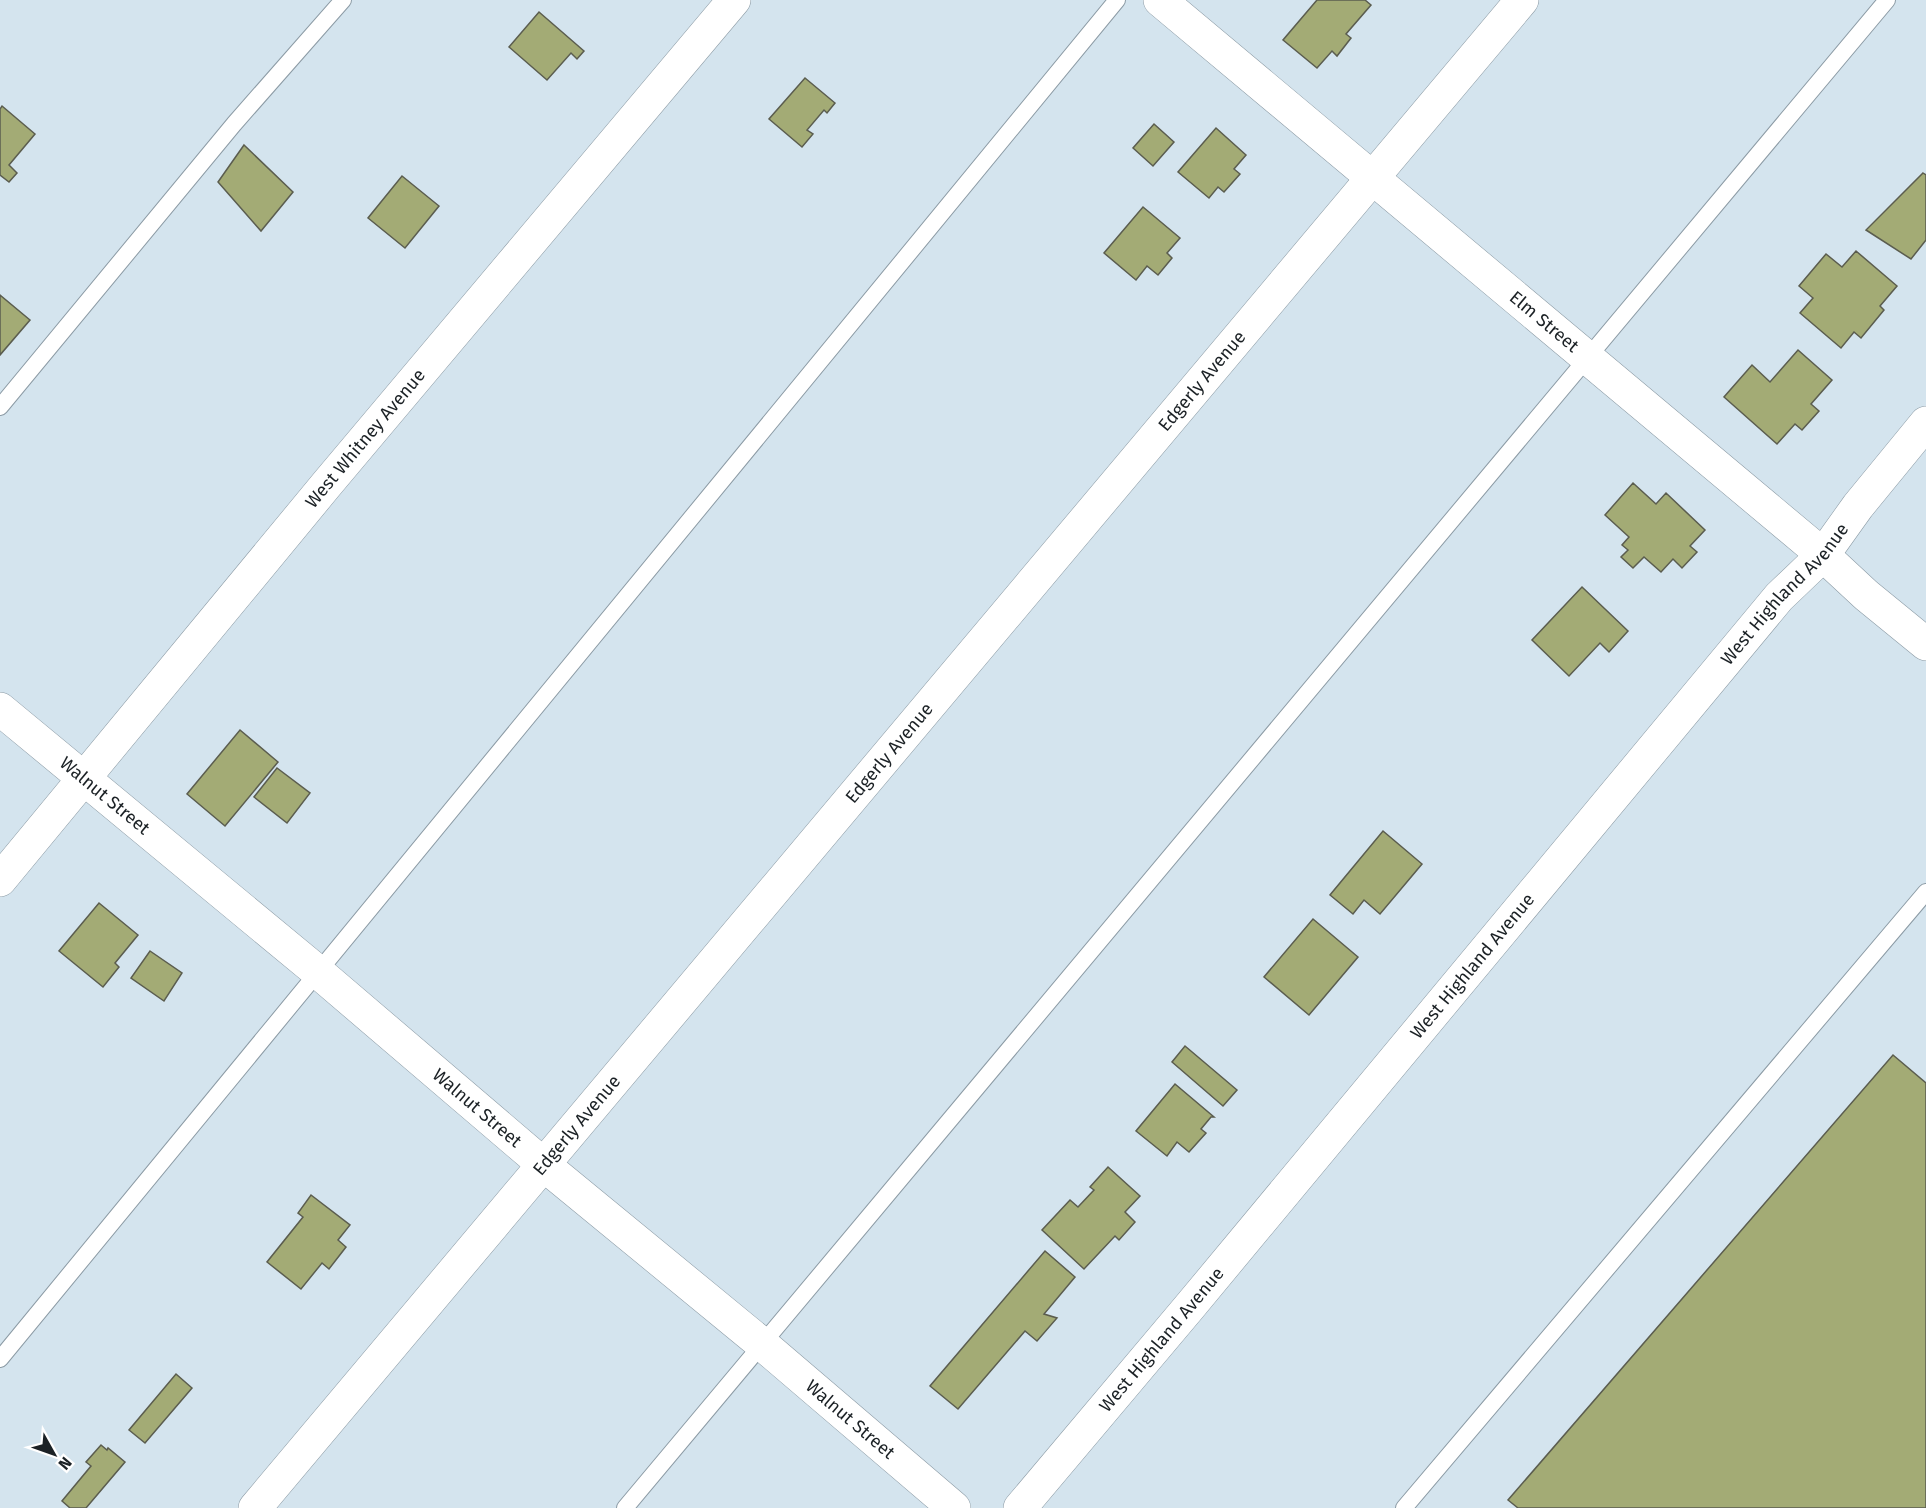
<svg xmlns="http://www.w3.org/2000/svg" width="1926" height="1508" font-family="'Fira Sans',sans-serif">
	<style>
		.building { fill: #a3ab75; stroke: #5b5d4f; stroke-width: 1.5 }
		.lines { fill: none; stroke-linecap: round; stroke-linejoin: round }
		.lane-casing { stroke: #8c9ba5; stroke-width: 18 }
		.street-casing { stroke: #8c9ba5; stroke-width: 34 }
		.secondary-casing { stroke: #8c9ba5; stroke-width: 34 }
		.lane { stroke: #fff; stroke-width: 16 }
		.street { stroke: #fff; stroke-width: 33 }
		.secondary { stroke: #fff; stroke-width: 33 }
		.labels { text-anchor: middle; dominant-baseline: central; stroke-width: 5; stroke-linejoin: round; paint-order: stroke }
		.street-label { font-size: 18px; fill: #1b2125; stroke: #fff }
	</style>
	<rect width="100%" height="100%" fill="#d4e4ee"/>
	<g class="building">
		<path d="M1317 0H1365L1371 5 1346 34 1351 38 1337 56 1332 51 1317 68 1283 40Z"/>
		<path d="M539 12 584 51 577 59 571 53 547 80 509 47Z"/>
		<path d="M805 78 835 103 827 113 824 110 807 130 813 134 802 147 769 119Z"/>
		<path d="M2 106 35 134 9 165 17 173 9 182 0 175V109Z"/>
		<path d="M1154 124 1174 142 1153 166 1133 148Z"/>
		<path d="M1216 128 1246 155 1234 169 1240 174 1224 192 1218 187 1209 198 1178 172Z"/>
		<path d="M244 145 293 192 261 231 218 182Z"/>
		<path d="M1923 173 1926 175V240L1911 259 1866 230Z"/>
		<path d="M402 176 439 206 405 248 368 218Z"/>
		<path d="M1143 207 1180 238 1167 253 1172 258 1158 275 1147 266 1136 280 1104 253Z"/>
		<path d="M1856 251 1897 286 1880 306 1884 310 1861 338 1854 332 1841 348 1800 313 1813 298 1799 286 1826 254 1842 267Z"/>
		<path d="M0 295 30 320 0 355Z"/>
		<path d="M1798 350 1832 380 1811 404 1819 411 1802 430 1795 424 1777 444 1724 397 1752 365 1770 382Z"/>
		<path d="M1633 483 1656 504 1666 493 1705 530 1690 546 1697 552 1682 568 1673 559 1661 572 1644 557 1633 568 1621 557 1628 550 1622 545 1629 537 1605 515Z"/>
		<path d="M1582 587 1628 631 1609 652 1600 643 1569 676 1532 640Z"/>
		<path d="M240 730 278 762 225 826 187 794Z"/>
		<path d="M277 768 310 793 287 823 254 797Z"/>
		<path d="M1383 831 1422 864 1380 914 1364 900 1353 914 1330 895Z"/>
		<path d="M99 903 138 935 115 963 119 967 103 987 59 951Z"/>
		<path d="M1313 919 1358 957 1309 1015 1264 977Z"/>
		<path d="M150 951 182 973 164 1001 131 978Z"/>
		<path d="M1185 1046 1237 1090 1223 1106 1172 1062Z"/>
		<path d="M1893 1055 1926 1083V1508H1518L1508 1500Z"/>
		<path d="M1175 1084 1214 1117H1211L1201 1129 1206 1133 1189 1152 1177 1142 1167 1156 1136 1131Z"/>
		<path d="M1108 1167 1140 1196 1125 1212 1135 1222 1119 1240 1115 1236 1084 1269 1042 1230 1070 1200 1078 1207 1094 1190 1090 1187Z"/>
		<path d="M311 1195 350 1225 338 1240 346 1247 329 1269 322 1263 301 1289 267 1262 303 1217 298 1213Z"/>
		<path d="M1045 1251 1075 1277 1044 1314 1057 1318 1037 1341 1025 1331 958 1409 930 1386Z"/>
		<path d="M176 1374 192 1388 145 1443 129 1430Z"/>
		<path d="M101 1445 107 1450 108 1448 125 1462 86 1508H70L62 1501 91 1466 86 1462Z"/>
	</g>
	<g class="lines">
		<g class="lane-casing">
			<g id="lane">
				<path d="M0 407 234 124 343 0"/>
				<path d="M0 1359 1117 0"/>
				<path d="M625 1508 1887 0"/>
				<path d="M1404 1508 1926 892"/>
			</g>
		</g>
		<g class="street-casing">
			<g id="street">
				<path id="s1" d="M1160 0 1823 555 1866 595 1926 644"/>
				<path id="s2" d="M0 709 318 972 544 1165 762 1344 954 1508"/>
				<path id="s3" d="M0 880 326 485 734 0"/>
				<path id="s4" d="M1020 1508 1191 1305 1779 597 1823 555 1858 506 1926 423"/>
			</g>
		</g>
		<g class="secondary-casing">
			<g id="secondary">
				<path id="s5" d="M255 1508 1522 0"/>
			</g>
		</g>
		<use href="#lane" class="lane"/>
		<use href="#street" class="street"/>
		<use href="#secondary" class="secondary"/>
	</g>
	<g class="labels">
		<g class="street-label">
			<text stroke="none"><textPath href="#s1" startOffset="501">Elm Street</textPath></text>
			<text stroke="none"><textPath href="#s5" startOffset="1472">Edgerly Avenue</textPath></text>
			<text stroke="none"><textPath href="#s3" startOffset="573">West Whitney Avenue</textPath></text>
			<text stroke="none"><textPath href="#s4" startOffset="1192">West Highland Avenue</textPath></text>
			<text stroke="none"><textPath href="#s5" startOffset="986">Edgerly Avenue</textPath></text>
			<text stroke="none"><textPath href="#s2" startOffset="136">Walnut Street</textPath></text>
			<text stroke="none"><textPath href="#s4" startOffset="706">West Highland Avenue</textPath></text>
			<text stroke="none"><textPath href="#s2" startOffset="622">Walnut Street</textPath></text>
			<text stroke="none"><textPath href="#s5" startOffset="500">Edgerly Avenue</textPath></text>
			<text stroke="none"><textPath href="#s4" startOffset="220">West Highland Avenue</textPath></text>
			<text stroke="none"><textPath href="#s2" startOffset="1108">Walnut Street</textPath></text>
		</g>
	</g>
	<g transform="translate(54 1454) rotate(130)" stroke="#ffffff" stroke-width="4.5" paint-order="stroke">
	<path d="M0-4.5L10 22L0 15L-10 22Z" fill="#1b2125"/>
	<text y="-9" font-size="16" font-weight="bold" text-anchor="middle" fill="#1b2125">N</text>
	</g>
</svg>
